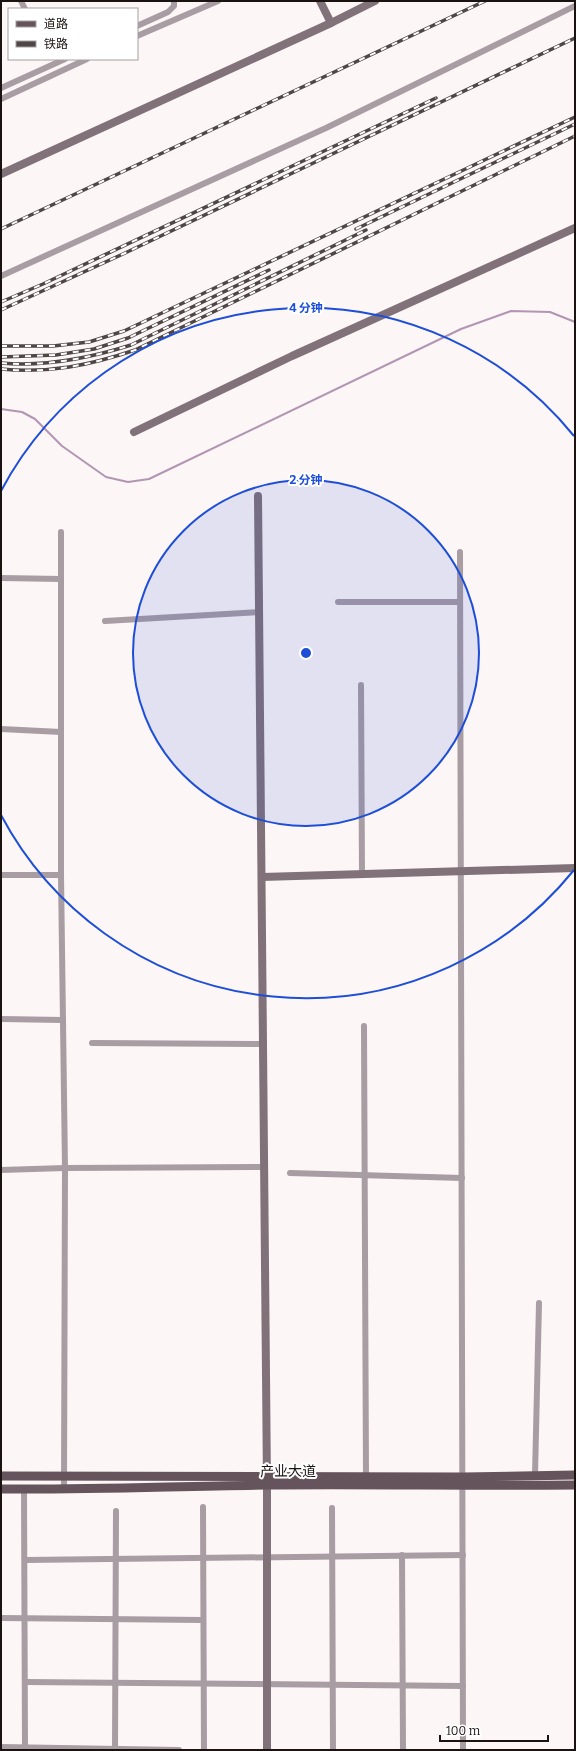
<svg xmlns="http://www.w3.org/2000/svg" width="576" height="1751" font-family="Bitter,'Noto Sans SC',serif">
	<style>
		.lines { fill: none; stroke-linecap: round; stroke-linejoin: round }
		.stream { stroke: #b295b2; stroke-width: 2 }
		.street { stroke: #a89da2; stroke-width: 6 }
		.secondary { stroke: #817279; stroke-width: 8 }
		.primary { stroke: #66545c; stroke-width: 9 }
		.rail-casing { stroke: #4f4646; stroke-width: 3.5 }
		.rail { stroke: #fff; stroke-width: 2; stroke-dasharray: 6; stroke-linecap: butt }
		.ring { fill: none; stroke: #1d4ed8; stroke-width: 2 }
		.labels { text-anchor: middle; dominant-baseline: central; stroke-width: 4; stroke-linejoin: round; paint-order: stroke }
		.street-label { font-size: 14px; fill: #1b1212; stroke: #fff }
		.centre { fill: #1d4ed8; stroke: #fff; stroke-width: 2 }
		.ring-label { font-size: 12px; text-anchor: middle; font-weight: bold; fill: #1d4ed8; stroke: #fff; stroke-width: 4; stroke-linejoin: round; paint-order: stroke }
	</style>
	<rect width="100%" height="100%" fill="#fcf6f6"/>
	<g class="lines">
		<path class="stream" d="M1 409 22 412 35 419 62 446 106 477 128 482 149 479 461 329 511 311 550 312 575 322"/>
		<g class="street">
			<path d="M21 1 25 9"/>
			<path d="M137 26 168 12 174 6V1"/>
			<path d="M137 36 218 1"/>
			<path d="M1 88 65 59"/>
			<path d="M1 99 87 59"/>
			<path d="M1 276 326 128 575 6"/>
			<path d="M61 532V875L65 1168 64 1490"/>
			<path d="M460 552 463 1750"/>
			<path d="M1 578 61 579"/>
			<path d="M338 602H460"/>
			<path d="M105 621 259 612"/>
			<path d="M361 685 362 874"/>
			<path d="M1 729 61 732"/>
			<path d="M1 875H61"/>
			<path d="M1 1019 63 1020"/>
			<path d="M364 1026 366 1476"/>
			<path d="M92 1043 263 1044"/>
			<path d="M1 1170 65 1168 264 1167"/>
			<path d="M290 1173 462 1178"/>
			<path d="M535 1475 539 1303"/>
			<path d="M24 1489 25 1748"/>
			<path d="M203 1507 204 1750"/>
			<path d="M332 1508 333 1750"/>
			<path d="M402 1555 403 1750"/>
			<path d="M25 1560 463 1555"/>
			<path d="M1 1618 203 1620"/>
			<path d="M25 1682 463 1686"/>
			<path d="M1 1747 179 1750"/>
			<path d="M115 1750 116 1511"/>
		</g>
		<g class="secondary">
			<path d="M320 1 331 23"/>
			<path d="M1 174 331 23 375 1"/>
			<path d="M134 432 292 356 575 228"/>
			<path d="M258 496 267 1485V1750"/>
			<path d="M262 877 575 868"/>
		</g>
		<g class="primary">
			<path d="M1 1476 463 1477 575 1475"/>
			<path d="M1 1489C90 1490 178 1486 267 1485 370 1484 472 1486 575 1485"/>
		</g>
		<g class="rail-casing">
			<g id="rail">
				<path d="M1 229 485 1"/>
				<path d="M356 229 575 124"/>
				<path d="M1 302 43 284 436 98"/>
				<path d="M1 310 123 254 575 38"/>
				<path d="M1 346H53L89 342 124 331 575 117"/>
				<path d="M1 357 56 355 94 349 128 338 269 270"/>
				<path d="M1 363C45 367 90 358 131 345L366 230"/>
				<path d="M1 369C48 374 91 365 135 350L575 136"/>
			</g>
		</g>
		<use href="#rail" class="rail"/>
	</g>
	<circle cx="306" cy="653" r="173" fill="#1d4ed8" fill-opacity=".12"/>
	<g class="ring">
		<circle cx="306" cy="653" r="173"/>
		<path d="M574 870A345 345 0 0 1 1 815M1 491A345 345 0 0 1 574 436"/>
	</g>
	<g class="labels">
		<g class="street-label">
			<text x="288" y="1471">产业大道</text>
		</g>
	</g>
	<circle cx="306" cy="653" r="6" class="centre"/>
	<g class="ring-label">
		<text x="306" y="312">4 分钟</text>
		<text x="306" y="484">2 分钟</text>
	</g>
	<rect width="576" height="1751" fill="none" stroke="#1b1212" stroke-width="4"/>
	<rect x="8" y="8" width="130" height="52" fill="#ffffff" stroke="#a4a0a0"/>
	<rect x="16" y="21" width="20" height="6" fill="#66545c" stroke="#a4a0a0"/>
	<text x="44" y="28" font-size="12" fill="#1b1212">道路</text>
	<rect x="16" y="41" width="20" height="6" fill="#4f4646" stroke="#a4a0a0"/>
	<text x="44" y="48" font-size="12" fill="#1b1212">铁路</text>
	<path d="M440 1735v6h108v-6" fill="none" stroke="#1b1212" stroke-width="2"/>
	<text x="446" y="1735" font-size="12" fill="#1b1212" stroke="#ffffff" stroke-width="3" paint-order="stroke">100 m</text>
</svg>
